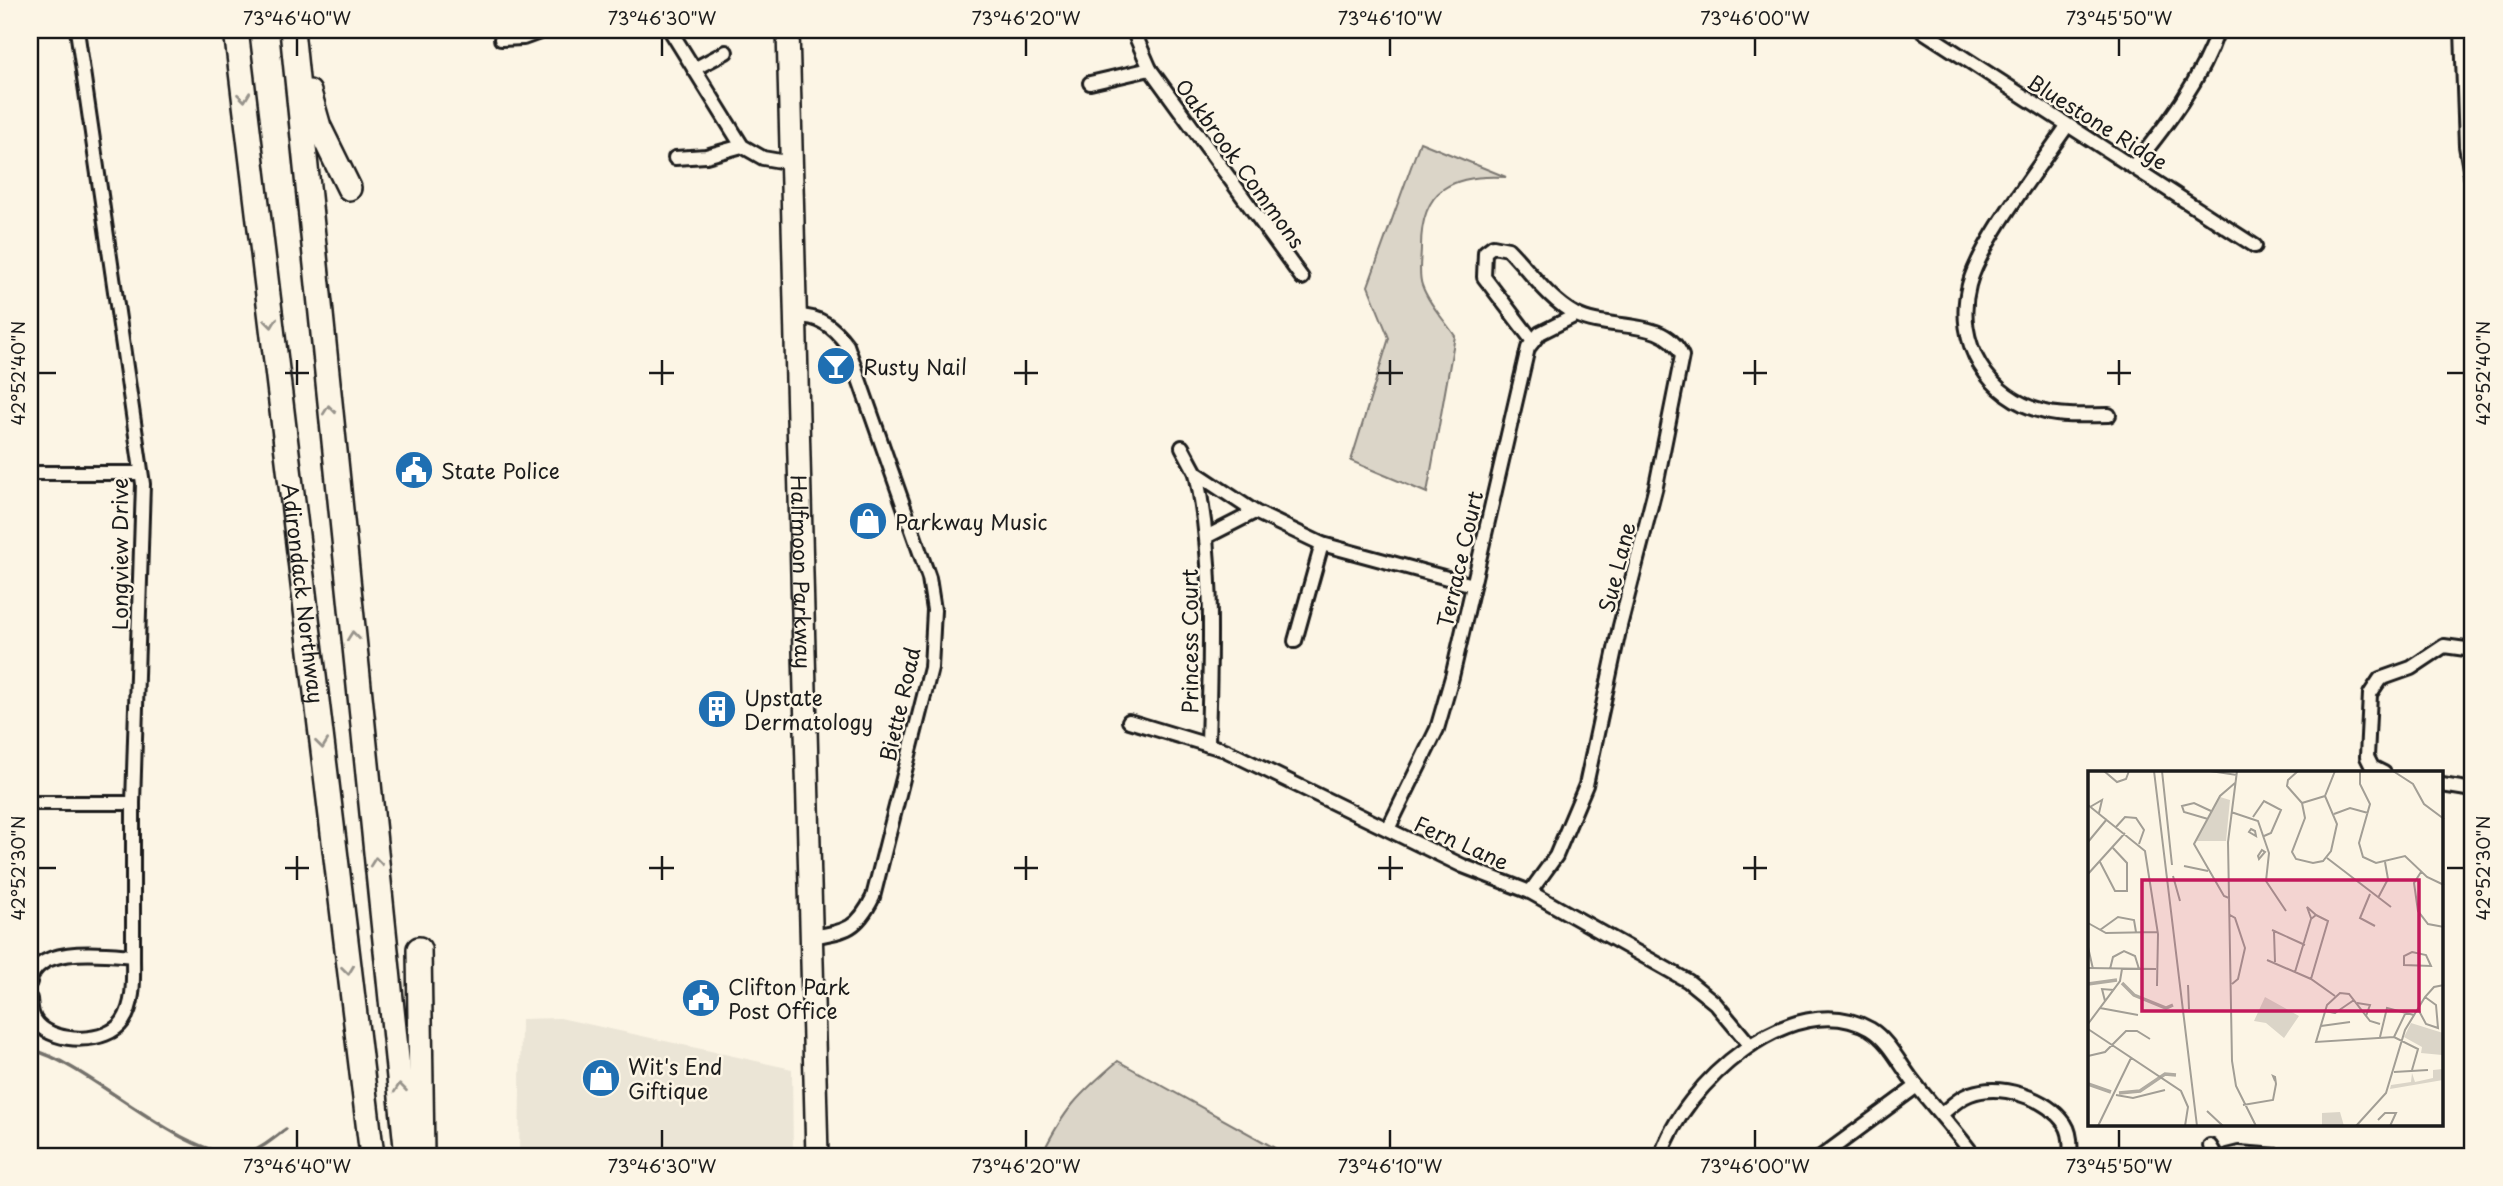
<svg xmlns="http://www.w3.org/2000/svg" width="2503" height="1186" font-family="'Playpen Sans',sans-serif">
	<style>
		.built { fill: #ebe5d6 }
		.green { fill: #dbd5c8; stroke: #7c7872; stroke-width: 2 }
		.lines { fill: none; stroke-linecap: round; stroke-linejoin: round }
		.stream { stroke: #75726c; stroke-width: 3.5 }
		.minor-casing { stroke: #1c1c1c; stroke-width: 18 }
		.primary-casing { stroke: #1c1c1c; stroke-width: 26 }
		.motorway-casing { stroke: #1c1c1c; stroke-width: 28 }
		.minor { stroke: #fcf5e5; stroke-width: 12 }
		.primary { stroke: #fcf5e5; stroke-width: 21 }
		.motorway { stroke: #fcf5e5; stroke-width: 23 }
		.oneway { stroke: #97938b }
		.ticks { fill: none; stroke: #1c1c1c; stroke-width: 2.5 }
		.labels { text-anchor: middle; dominant-baseline: central; stroke-width: 5; stroke-linejoin: round; paint-order: stroke }
		.street-label { font-size: 21px; fill: #1c1c1c; stroke: #fcf5e5 }
		.poi-label { font-size: 21px; fill: #1c1c1c; stroke: #fcf5e5; text-anchor: start }
		.inset-river { fill: none; stroke: #b0aba1; stroke-width: 3.5 }
		.inset-road { fill: none; stroke: #a29e95; stroke-width: 2 }
		.view { fill: #c2185b; fill-opacity: 0.15; stroke: #c2185b; stroke-width: 3.5 }
		.inset-edge { fill: none; stroke: #1c1c1c; stroke-width: 3.5 }
		.neatline { fill: none; stroke: #1c1c1c; stroke-width: 2.5 }
		.ticks-label { font-size: 18px; text-anchor: middle; fill: #1c1c1c }
	</style>
	<rect width="100%" height="100%" fill="#fcf5e5"/>
	<filter id="ink" filterUnits="userSpaceOnUse"><feTurbulence type="fractalNoise" baseFrequency=".0143" numOctaves="2"/><feDisplacementMap in="SourceGraphic" scale="14" xChannelSelector="R" yChannelSelector="G"/><feConvolveMatrix kernelMatrix="1 2 1 2 8 2 1 2 1" color-interpolation-filters="sRGB"/></filter>
	<g filter="url(#ink)">
		<path class="built" d="M560 1018 792 1069 793 1156H519L521 1019Z"/>
		<g class="green">
			<path d="M1420 142 1506 177C1453 174 1421 188 1421 247 1421 258 1418 275 1422 285 1428 303 1445 321 1455 336L1427 493 1351 461 1389 338 1368 286Z"/>
			<path d="M1118 1061 1289 1156H1041C1065 1108 1078 1095 1118 1061Z"/>
		</g>
		<g class="lines">
			<path class="stream" d="M30 1049C91 1064 186 1163 245 1154 258 1152 275 1137 286 1129"/>
			<g class="minor-casing">
				<g id="minor">
					<path d="M77 30 143 484 133 803V956"/>
					<path d="M670 30 742 146 763 158 792 163"/>
					<path d="M1133 30 1150 69 1302 278"/>
					<path d="M1921 30 2255 246"/>
					<path d="M2462 30 2466 146 2473 186"/>
					<path d="M501 39 523 38 545 30"/>
					<path d="M694 69 726 52"/>
					<path d="M1090 83 1150 69"/>
					<path d="M2067 126C2040 166 1980 242 1969 285 1954 342 1988 399 2045 412 2066 417 2088 415 2109 415"/>
					<path d="M675 158 706 156 742 146"/>
					<path d="M2134 165C2167 125 2201 80 2218 30"/>
					<path d="M796 316C820 316 833 326 847 345L929 578 934 610 931 668 873 897C857 930 846 931 811 937"/>
					<path d="M1182 447 1196 473 1255 512 1322 544 1473 585"/>
					<path d="M30 473H140"/>
					<path d="M1196 473C1215 562 1210 654 1208 745"/>
					<path d="M1206 537 1255 512"/>
					<path d="M1295 641 1322 544"/>
					<path d="M1129 721 1225 750 1463 866 1530 892 1688 981 1715 1003 1750 1045"/>
					<path d="M2384 773 2372 767 2367 757 2370 694 2380 679 2411 668 2444 646 2473 650"/>
					<path d="M2442 785 2473 790"/>
					<path d="M30 803H133"/>
					<path d="M1388 829 1437 729 1452 677 1528 348 1540 333 1576 315"/>
					<path d="M1530 892 1556 856 1586 785 1620 626 1656 486 1682 356C1665 316 1608 332 1575 314 1549 300 1528 269 1508 249L1493 246 1485 252 1484 277 1532 340"/>
					<path d="M30 982C35 944 107 954 133 956 133 977 135 1003 123 1021 107 1044 56 1044 38 1024 31 1017 31 1008 30 999"/>
					<path d="M1943 1113C1951 1106 1959 1098 1970 1094 2000 1083 2046 1097 2065 1124 2071 1133 2071 1146 2070 1156"/>
					<path d="M2210 1146 2216 1156"/>
					<path d="M1661 1156C1682 1086 1792 985 1870 1029 1890 1041 1902 1069 1917 1086 1936 1110 1956 1131 1974 1156"/>
					<path d="M1822 1156 1917 1086"/>
					<path d="M2227 1156 2239 1153 2278 1156"/>
				</g>
			</g>
			<g class="primary-casing">
				<g id="primary">
					<path id="s1" d="M788 30 817 1156"/>
				</g>
			</g>
			<g class="motorway-casing">
				<g id="motorway">
					<path id="s2" d="M236 30 372 1156"/>
					<path d="M292 30 407 1156"/>
					<path d="M309 92 319 127 349 188"/>
					<path d="M419 949 422 1156"/>
				</g>
			</g>
			<use href="#minor" class="minor"/>
			<use href="#primary" class="primary"/>
			<use href="#motorway" class="motorway"/>
		</g>
		<defs><path id="oneway-chevron" d="M-2-3.5L2.5 0L-2 3.5" fill="none" stroke-width="1.6" stroke-linecap="round" stroke-linejoin="round" transform="scale(1.75)"/></defs>
		<g class="oneway">
			<use href="#oneway-chevron" transform="translate(244 97) rotate(83)"/>
			<use href="#oneway-chevron" transform="translate(271 323) rotate(83)"/>
			<use href="#oneway-chevron" transform="translate(329 410) rotate(-96)"/>
			<use href="#oneway-chevron" transform="translate(353 636) rotate(-96)"/>
			<use href="#oneway-chevron" transform="translate(322 744) rotate(83)"/>
			<use href="#oneway-chevron" transform="translate(376 862) rotate(-96)"/>
			<use href="#oneway-chevron" transform="translate(348 970) rotate(83)"/>
			<use href="#oneway-chevron" transform="translate(400 1088) rotate(-96)"/>
		</g>
	</g>
	<path class="ticks" d="M297 38V56M662 38V56M1026 38V56M1390 38V56M1755 38V56M2119 38V56M297 360V385M662 360V385M1026 360V385M1390 360V385M1755 360V385M2119 360V385M38 373H56M285 373H309M649 373H674M1014 373H1038M1378 373H1403M1743 373H1767M2107 373H2131M2447 373H2464M297 856V880M662 856V880M1026 856V880M1390 856V880M1755 856V880M38 868H56M285 868H309M649 868H674M1014 868H1038M1378 868H1403M1743 868H1767M2447 868H2464M297 1130V1148M662 1130V1148M1026 1130V1148M1390 1130V1148M1755 1130V1148M2119 1130V1148"/>
	<defs>
		<g id="bar-disc" transform="scale(2.0125)"><circle r="9.5" fill="#1f6fb2" stroke="#fcf5e5"/><path d="M-6-5H6L.8 .8V4.5H3.5V6h-7V4.5H-.8V.8Z" fill="#fff"/></g>
		<g id="civic-disc" transform="scale(2.0125)"><circle r="9.5" fill="#1f6fb2" stroke="#fcf5e5"/><path d="M-.6-6.5H3V-4.5H.6V-3L4-1V1h2V6H-6V1h2V-1L-.6-3ZM-1.2 2.5V6h2.4V2.5Z" fill="#fff"/></g>
		<g id="shop-disc" transform="scale(2.0125)"><circle r="9.5" fill="#1f6fb2" stroke="#fcf5e5"/><path d="M-5-2.5h2.3a2.7 3.5 0 0 1 5.4 0H5L5.5 6h-11ZM-1.5-2.5h3a1.5 2.3 0 0 0-3 0Z" fill="#fff"/></g>
		<g id="building-disc" transform="scale(2.0125)"><circle r="9.5" fill="#1f6fb2" stroke="#fcf5e5"/><path d="M-4-6H4V6H1V3H-1V6H-4ZM-2.5-4.3h1.7v1.8h-1.7ZM.8-4.3h1.7v1.8H.8ZM-2.5-1h1.7V.8h-1.7ZM.8-1h1.7V.8H.8Z" fill="#fff"/></g>
	</defs>
	<g fill-rule="evenodd">
		<use href="#bar-disc" x="836" y="366"/>
		<use href="#civic-disc" x="414" y="470"/>
		<use href="#shop-disc" x="868" y="521"/>
		<use href="#building-disc" x="717" y="709"/>
		<use href="#civic-disc" x="701" y="998"/>
		<use href="#shop-disc" x="601" y="1078"/>
	</g>
	<g class="labels">
		<g class="street-label">
			<text transform="translate(2098 121) rotate(32)">Bluestone Ridge</text>
			<text transform="translate(1241 163) rotate(54)">Oakbrook Commons</text>
			<text transform="translate(119 554) rotate(-90)">Longview Drive</text>
			<text transform="translate(1459 559) rotate(-77)">Terrace Court</text>
			<text transform="translate(1616 567) rotate(-76)">Sue Lane</text>
			<text stroke="none"><textPath href="#s1" startOffset="542">Halfmoon Parkway</textPath></text>
			<text stroke="none"><textPath href="#s2" startOffset="567">Adirondack Northway</textPath></text>
			<text transform="translate(1189 641) rotate(-90)">Princess Court</text>
			<text transform="translate(899 704) rotate(-77)">Biette Road</text>
			<text transform="translate(1462 842) rotate(24)">Fern Lane</text>
		</g>
		<g class="poi-label">
			<text x="863" y="366">Rusty Nail</text>
			<text x="441" y="470">State Police</text>
			<text x="895" y="521">Parkway Music</text>
			<text x="744" y="697">Upstate<tspan x="744" dy="24">Dermatology</tspan></text>
			<text x="728" y="986">Clifton Park<tspan x="728" dy="24">Post Office</tspan></text>
			<text x="628" y="1066">Wit's End<tspan x="628" dy="24">Giftique</tspan></text>
		</g>
	</g>
	<g transform="translate(2088 771)">
		<rect width="355" height="355" fill="#fcf5e5"/>
		<path d="M132 26 142 29 138 70H108ZM177 226 211 245 196 267 178 252 166 250ZM323 252 355 262V309L302 318 303 314 323 311 324 302 327 311 345 307V299L355 298 354 284 333 282 334 276 316 266ZM252 341 256 355H234V342Z" fill="#dbd5c8"/>
		<path class="inset-river" d="M34 212 46 224 78 237 85 234M0 213 29 209M0 313 23 321M31 322 52 320 77 303 88 304"/>
		<path class="inset-road" d="M16 0 29 11 38 8 41 0M66 0 109 355M74 0 84 94M122 0 149 4M149 0 140 71 144 290 148 315 168 355M210 0 200 9 199 15 214 32 217 47 204 81 208 88 225 92 235 90 243 80 249 53 237 25 247 0M272 0V13L282 33 271 72 275 86 288 92 317 85 339 106 356 114M305 0 325 13 336 33 356 48M214 32 237 25M0 34 57 80 70 163 69 215M2 36 14 29 11 42M143 41 170 50 181 82 178 110 198 140M246 43 262 37 280 42M165 46 176 30 193 39 183 62 176 65M120 48 96 41 94 35 106 32 123 40M28 56 37 46 48 47 56 59 51 73M163 58 167 60 168 65 161 61ZM0 71 19 48M174 79 177 81 171 88 170 85ZM239 87 303 136M12 91 27 120H39V92L25 77M96 95 120 100M333 101 326 112 330 140 340 153 356 156M0 103 37 62M85 105 92 130M282 123 272 147 287 155M141 127 136 125 106 73 132 25 147 12M290 127 300 108 297 91M142 144 147 147 157 177 150 208 144 213M223 147 219 136 228 144M0 152 18 162 69 161M12 159 30 146 46 149 48 161M184 159 217 174M186 161 187 191M0 176 5 198M324 181 338 184 343 195 316 194V185ZM179 189 223 208 247 225M0 197 68 198M22 198 25 186 36 180 47 185 51 198M207 201 223 148 228 144M223 208 240 150 228 144M100 214 101 238M17 230 14 218 26 219M269 232 282 234 278 245M12 237 50 244M330 238 338 253 350 257 348 234 337 226M237 240 247 242 266 229M0 253 32 210 34 198M292 253 282 250 261 223 252 222 239 234 228 271 306 266 330 278 324 299M233 255 262 251M0 258 93 320 100 336 97 355M292 266 299 237 326 244M306 266 318 241M0 285 17 281 38 260H49L62 268M306 301 340 299M28 324 45 327 77 319M155 334 185 329 188 313 187 306 185 305 187 310M119 340 135 355M290 349 297 342H308L302 355M10 355 43 287M268 355 298 322 317 259 337 226 346 216 356 214"/>
		<path class="view" d="M54 109H331V240H54Z"/>
		<rect width="355" height="355" class="inset-edge"/>
	</g>
	<rect width="2503" height="1186" fill="none" stroke="#fcf5e5" stroke-width="77"/>
	<rect x="38" y="38" width="2426" height="1110" class="neatline"/>
	<g class="ticks-label">
		<text x="297" y="25">73°46'40"W</text>
		<text x="662" y="25">73°46'30"W</text>
		<text x="1026" y="25">73°46'20"W</text>
		<text x="1390" y="25">73°46'10"W</text>
		<text x="1755" y="25">73°46'00"W</text>
		<text x="2119" y="25">73°45'50"W</text>
		<text transform="translate(19 373) rotate(-90)" y="6">42°52'40"N</text>
		<text transform="translate(2484 373) rotate(-90)" y="6">42°52'40"N</text>
		<text transform="translate(19 868) rotate(-90)" y="6">42°52'30"N</text>
		<text transform="translate(2484 868) rotate(-90)" y="6">42°52'30"N</text>
		<text x="297" y="1173">73°46'40"W</text>
		<text x="662" y="1173">73°46'30"W</text>
		<text x="1026" y="1173">73°46'20"W</text>
		<text x="1390" y="1173">73°46'10"W</text>
		<text x="1755" y="1173">73°46'00"W</text>
		<text x="2119" y="1173">73°45'50"W</text>
	</g>
</svg>
